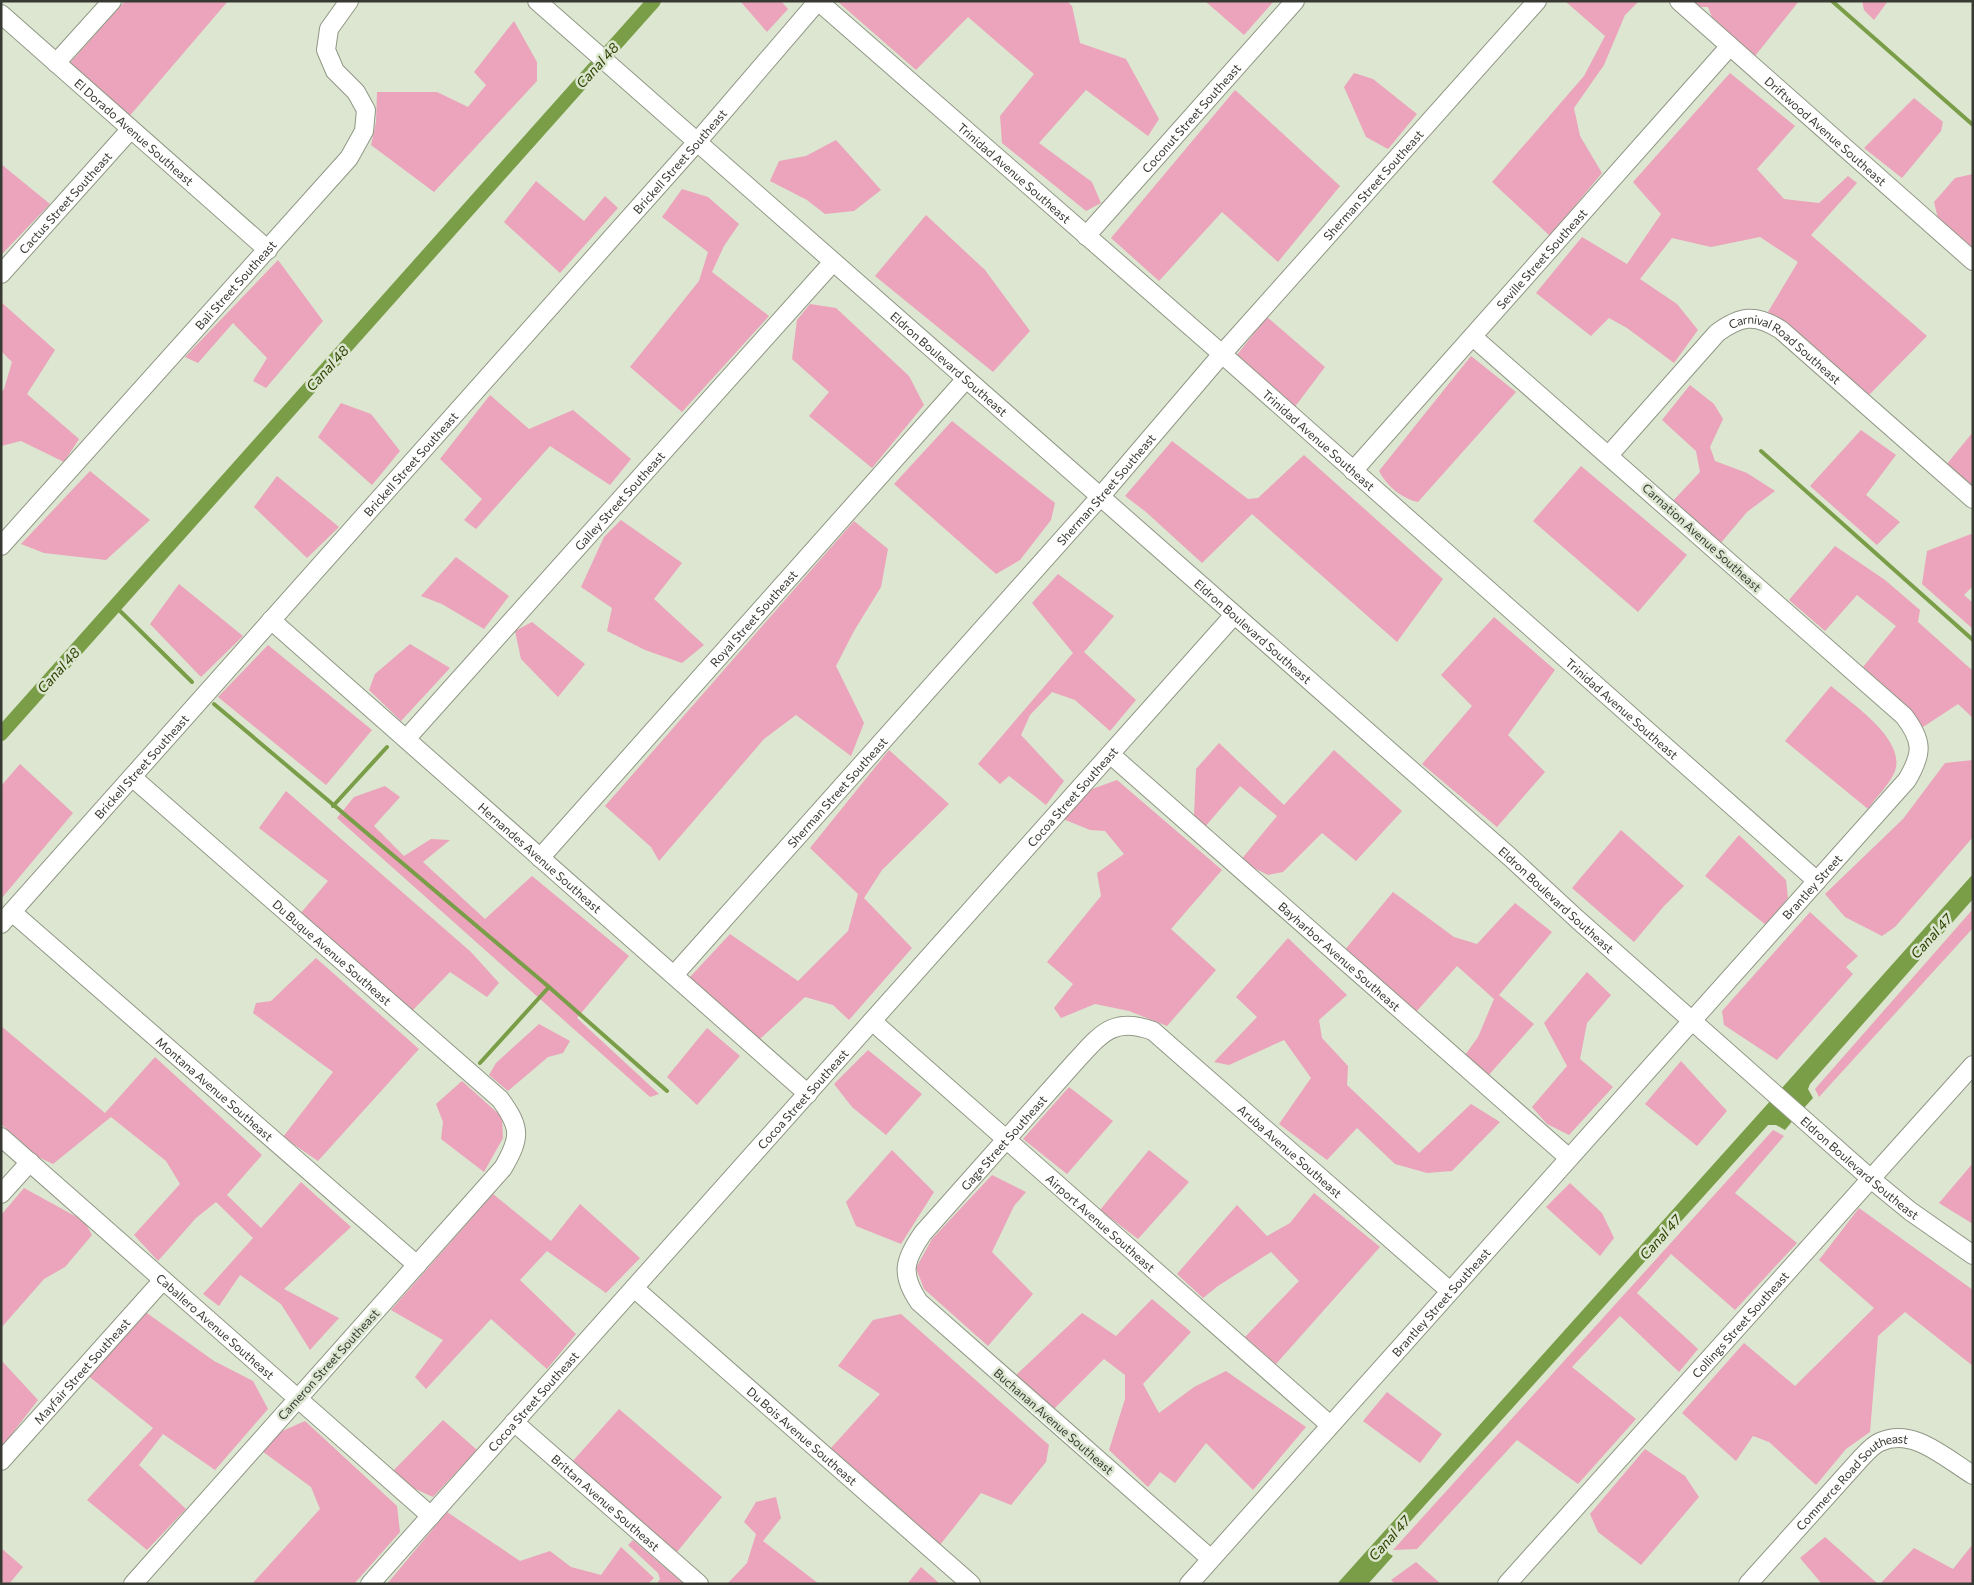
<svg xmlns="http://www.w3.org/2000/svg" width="1974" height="1585" font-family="Commissioner,sans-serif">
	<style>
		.green { fill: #eba4bb }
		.water { fill: #7a9d47 }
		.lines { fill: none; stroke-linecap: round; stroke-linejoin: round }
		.stream { stroke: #7a9d47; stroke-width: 4 }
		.canal { stroke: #7a9d47; stroke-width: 14 }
		.minor-casing { stroke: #909885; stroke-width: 20 }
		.minor { stroke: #fff; stroke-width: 18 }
		.labels { text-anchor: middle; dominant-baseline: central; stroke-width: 5; stroke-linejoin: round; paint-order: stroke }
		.street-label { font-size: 12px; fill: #373a32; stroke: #dce6d1 }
		.water-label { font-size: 14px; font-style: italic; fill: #2e4402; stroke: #dce6d1 }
	</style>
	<rect width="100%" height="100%" fill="#dce6d1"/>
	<g class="green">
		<path d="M125 1H228L127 119 69 64Z"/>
		<path d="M740 1H781L788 9 767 32Z"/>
		<path d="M837 1H1067L1072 6 1080 43 1126 59 1159 119 1148 136 1086 90 1039 143 1092 182 1101 203 1086 211 1002 143 1000 116 1034 74 968 17 916 70Z"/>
		<path d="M1205 1H1274L1244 35Z"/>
		<path d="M1565 1H1639L1625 15 1604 65 1574 108 1580 136 1602 173 1550 236 1492 182 1584 76 1605 36Z"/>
		<path d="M1690 1H1799L1755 56 1713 20 1708 7H1692Z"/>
		<path d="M1862 1H1888L1874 20 1864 10Z"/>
		<path d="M514 21 537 62V81L434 192 371 145 376 122 377 92H437L468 107 486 85 474 72Z"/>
		<path d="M1354 73 1373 79 1417 114 1388 149 1366 137 1344 87Z"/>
		<path d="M1730 73 1795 126 1757 169 1784 199 1819 203 1848 176 1857 183 1811 235 1927 336 1869 395 1768 312 1798 262 1760 237 1711 247 1672 238 1640 279 1677 304 1698 330 1674 363 1627 328 1609 318 1591 336 1536 293 1582 237 1627 264 1661 214 1633 182Z"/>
		<path d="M1235 90 1340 186 1278 262 1222 212 1159 281 1111 238Z"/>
		<path d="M1914 98 1943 122 1941 131 1902 178 1864 148Z"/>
		<path d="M836 140 881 190 854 211 825 214 807 200 770 181 779 161 806 156Z"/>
		<path d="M1 164 50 204 1 255Z"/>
		<path d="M1973 174V251L1939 223 1934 202 1955 178Z"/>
		<path d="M536 181 584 221 605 196 618 208 560 273 504 222Z"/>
		<path d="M682 189 708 197 739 224 724 246 712 272 769 316 682 412 630 367 699 281 708 252 662 217Z"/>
		<path d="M926 215 985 270 1030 331 993 372 875 276Z"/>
		<path d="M278 260 323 321 266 388 253 381 267 358 233 323 198 363 185 357Z"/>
		<path d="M1 302 55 350 27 394 79 439 64 462 21 441 1 446V392L4 389 12 362 1 351Z"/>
		<path d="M810 304 836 308 909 376 924 405 872 468 809 416 829 392 792 359 797 320Z"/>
		<path d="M1267 317 1325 367 1294 408 1236 356Z"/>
		<path d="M1471 356 1516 392 1418 502C1402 499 1386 485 1379 471Z"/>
		<path d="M1690 385 1714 404 1723 419 1710 447 1715 461 1747 473 1775 491 1747 512 1720 544 1671 503 1700 472 1696 451 1662 420Z"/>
		<path d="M490 395 529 429 573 410 631 459 610 485 550 446 476 529 464 520 482 499 440 459Z"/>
		<path d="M341 403 371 414 400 451 372 485 318 437Z"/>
		<path d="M952 421 1055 503 1051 520 1020 560 996 574 894 484Z"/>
		<path d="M1861 430 1896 455 1866 495 1900 522 1877 545 1810 486Z"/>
		<path d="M1973 432V489L1946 465Z"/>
		<path d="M1172 441 1248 499 1258 498 1304 455 1443 579 1397 642 1252 514 1202 563 1146 512 1125 496Z"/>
		<path d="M1581 466 1687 555 1638 612 1533 521Z"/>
		<path d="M90 471 150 520 106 560 44 553 21 544Z"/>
		<path d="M277 476 339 527 307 558 254 507Z"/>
		<path d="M621 520 682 563 654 599 704 645 682 663 645 650 607 631 612 608 581 587 604 537Z"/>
		<path d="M854 521 888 549 881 587 854 631 836 666 864 723 851 756 796 715 764 739 659 861 651 847 605 806Z"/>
		<path d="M1971 534 1973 535V586L1964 595 1973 603V629L1922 584 1927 551Z"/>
		<path d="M1835 546 1885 580 1920 610 1918 622 1973 671V718L1958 704 1923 727 1863 667 1896 626 1857 595 1825 631 1789 600Z"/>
		<path d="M456 557 509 596 484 629 442 604 421 596Z"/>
		<path d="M1058 574 1114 616 1084 652 1136 700 1110 731 1075 700 1052 692 1030 715 1021 735 1064 781 1046 805 1009 776 1000 784 978 764 1073 653 1032 603Z"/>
		<path d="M179 584 243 636 201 677 150 624Z"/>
		<path d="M1494 617 1555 670 1508 735 1545 772 1497 827 1422 764 1472 706 1441 675Z"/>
		<path d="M532 622 585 664 558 697 521 659 515 631Z"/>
		<path d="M410 644 450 668 401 721 369 690 375 674Z"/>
		<path d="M268 645 372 730 326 785 218 697Z"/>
		<path d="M1831 686C1852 704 1906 739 1895 771 1890 784 1876 797 1868 809L1785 741Z"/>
		<path d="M1219 743 1284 805 1334 750 1402 811 1356 861 1322 833 1283 872 1268 875 1240 861 1277 816 1240 786 1204 828 1194 815 1196 769Z"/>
		<path d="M889 750 949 804 882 870 864 898 912 948 849 1020 833 1005 805 997 759 1040 690 977 730 934 798 981 848 931 858 894 810 848Z"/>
		<path d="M1973 760V837L1895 927 1882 936 1845 917 1825 894 1903 819 1945 763Z"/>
		<path d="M20 764 73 813 1 899V786Z"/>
		<path d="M1117 780 1222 870 1171 929 1216 970 1167 1026 1129 1011 1095 1004 1061 1018 1054 1008 1073 984 1047 962 1101 896 1097 873 1124 854 1105 831 1090 830 1063 819 1084 792Z"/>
		<path d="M385 786 400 797 374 826 404 856 431 839 450 840 423 862 485 919 532 876 629 956 577 1018 659 1094 650 1097 337 818 354 797Z"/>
		<path d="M286 791 471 952 499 983 487 997 450 972 411 1012 300 914 328 881 259 828Z"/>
		<path d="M1621 830 1684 886 1664 906 1634 942 1572 888Z"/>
		<path d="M1739 835 1786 880 1788 898 1766 925 1705 876Z"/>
		<path d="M1393 892 1454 937 1477 944 1515 903 1552 932 1499 995 1534 1024 1487 1077 1463 1058 1478 1037 1494 999 1457 966 1416 1012 1343 952Z"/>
		<path d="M1973 909V928L1819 1097 1815 1089Z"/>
		<path d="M1810 912 1858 956 1846 967 1853 974 1777 1060 1724 1025 1722 1011Z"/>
		<path d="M1288 938 1347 995 1319 1020 1322 1038 1348 1066 1347 1085 1419 1153 1471 1104 1500 1122 1452 1171 1427 1173 1395 1164 1357 1128 1327 1160 1279 1124 1311 1078 1284 1040 1229 1065 1214 1062 1257 1017 1236 997Z"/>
		<path d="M316 958 419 1049 318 1161 283 1137 333 1072 253 1013 256 1003 271 1001Z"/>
		<path d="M1587 972 1611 995 1587 1023 1580 1059 1613 1087 1569 1135 1547 1124 1532 1107 1567 1066 1544 1023Z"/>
		<path d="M539 1024 570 1041 563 1053 548 1057 508 1091 489 1075 496 1063Z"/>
		<path d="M1 1026 105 1113 155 1057 262 1155 227 1195 261 1228 301 1182 351 1227 284 1289 339 1318 310 1350 281 1304 240 1275 219 1306 203 1294 253 1238 216 1202 196 1218 158 1261 134 1235 180 1184 166 1161 111 1117 53 1164 34 1155 1 1124Z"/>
		<path d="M707 1028 740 1056 697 1105 667 1077Z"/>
		<path d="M868 1050 922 1094 886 1135 852 1107 834 1084Z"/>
		<path d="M1681 1061 1727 1111 1697 1146 1645 1104Z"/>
		<path d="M462 1081 502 1117 503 1138 484 1172 441 1139 443 1122 436 1104Z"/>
		<path d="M1069 1087 1113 1121 1067 1174 1023 1139Z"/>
		<path d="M1773 1130 1784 1136 1735 1193 1797 1243 1735 1310 1671 1254 1637 1293 1698 1349 1679 1372 1620 1316 1572 1367 1636 1419 1578 1484 1517 1440 1417 1549 1393 1550Z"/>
		<path d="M892 1150 934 1192 901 1244 856 1226 846 1202Z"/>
		<path d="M1149 1150 1189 1182 1138 1239 1100 1210Z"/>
		<path d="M1973 1163V1224L1939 1203Z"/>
		<path d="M992 1175 1026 1192 1014 1206 992 1252 1033 1294 988 1346 924 1289 916 1268 932 1239Z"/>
		<path d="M1570 1183 1602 1213 1614 1238 1600 1256 1546 1207Z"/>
		<path d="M24 1188 84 1221 92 1235 65 1267 44 1279 1 1328V1215Z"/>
		<path d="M1314 1193 1380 1247 1276 1364 1245 1337 1299 1281 1271 1252 1218 1286 1203 1298 1177 1274 1237 1205 1267 1236 1290 1223Z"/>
		<path d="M493 1194 551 1241 580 1204 640 1258 606 1293 547 1251 520 1280 576 1334 547 1369 491 1319 426 1389 415 1377 443 1340 391 1310Z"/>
		<path d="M1859 1208 1973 1290V1366L1905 1312 1878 1336 1870 1432 1846 1449 1816 1485 1769 1442 1753 1436 1736 1461 1682 1413 1744 1343 1795 1386 1874 1308 1819 1260Z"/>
		<path d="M1152 1299 1191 1332 1143 1384 1159 1413 1194 1387 1226 1371 1306 1427 1253 1490 1206 1443 1175 1483 1160 1472 1148 1487 1109 1450 1125 1399V1375L1104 1359 1052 1411 1016 1375 1082 1313 1116 1336Z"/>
		<path d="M144 1311 214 1361 253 1381 268 1409 215 1470 163 1434 139 1465 186 1509 147 1550 87 1500 153 1428 86 1374Z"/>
		<path d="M901 1314 1049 1445 1046 1462 1011 1505 981 1493 940 1545 831 1448 880 1394 838 1366 873 1320Z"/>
		<path d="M1 1360 38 1400 1 1448Z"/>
		<path d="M1387 1392 1442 1434 1420 1463 1363 1421Z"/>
		<path d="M619 1409 722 1497 677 1552 572 1462Z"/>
		<path d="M443 1420 477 1450 433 1497 413 1488 391 1473Z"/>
		<path d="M305 1421 397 1506 400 1532 354 1584H252L320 1509 311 1487 262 1451 280 1432Z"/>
		<path d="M1645 1449 1685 1476 1699 1497 1641 1565 1598 1532 1590 1514Z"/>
		<path d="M776 1497 781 1518 763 1541 819 1584H727L747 1563 756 1534 744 1522 756 1502Z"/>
		<path d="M447 1512 520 1561 550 1551 571 1567 601 1575 621 1547 654 1578 648 1584H387Z"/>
		<path d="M1825 1537 1878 1584H1822L1800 1558Z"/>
		<path d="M633 1540 684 1584H657L660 1579 658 1573 628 1545Z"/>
		<path d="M1973 1544V1584H1880L1914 1548 1953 1569Z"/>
		<path d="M1 1548 23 1567 9 1584H1Z"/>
		<path d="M1416 1562 1441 1584H1395L1391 1580Z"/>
		<path d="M921 1567 940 1584H907Z"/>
	</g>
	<g class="water">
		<path d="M1973 874V899L1810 1084 1808 1089 1813 1098 1803 1109 1781 1089Z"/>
		<path d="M1772 1099 1794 1119 1785 1130 1776 1125H1768L1388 1546V1553L1393 1556 1368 1584H1337Z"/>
	</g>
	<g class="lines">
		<g class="stream">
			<path d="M1832 1 1973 125"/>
			<path d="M1761 451 1973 640"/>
			<path d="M115 606 192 682"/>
			<path d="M214 704 549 987 667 1091"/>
			<path d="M333 806 387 747"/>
			<path d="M480 1063 549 987"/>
		</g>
		<path class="canal" d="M1 734 654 1"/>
		<g class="minor-casing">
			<g id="minor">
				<path id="s1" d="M537 1 1510 857 1577 919 1871 1179 1910 1211 1973 1255"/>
				<path id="s2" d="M818 1 1222 354 1817 881"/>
				<path id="s3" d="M1679 1 1973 261"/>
				<path id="s4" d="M1 14 268 250"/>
				<path d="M56 63 112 1"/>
				<path id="s5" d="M1086 236 1295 1"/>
				<path id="s6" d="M1 274 130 130"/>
				<path id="s7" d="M1609 455 1717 333C1740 316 1755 313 1781 330L1973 499"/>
				<path id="s8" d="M1353 471 1730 46"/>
				<path id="s9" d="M1 546 349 158 364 131 366 110 356 92 335 71 326 50 329 29 349 1"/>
				<path id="s10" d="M271 620 808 1094"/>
				<path id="s11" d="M406 739 833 262"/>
				<path id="s12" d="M1110 754 1569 1158"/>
				<path id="s13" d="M132 777 500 1099C521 1128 521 1137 503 1168L133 1584"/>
				<path id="s14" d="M540 858 966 379"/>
				<path id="s15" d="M12 912 417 1265"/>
				<path id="s16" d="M1 924 697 142 818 1"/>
				<path id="s17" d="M674 975 1100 497 1222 354 1537 1"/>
				<path id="s18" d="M872 1021 1330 1425"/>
				<path id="s19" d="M1 1137 431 1516"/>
				<path d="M1 1194 30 1162"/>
				<path id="s20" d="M634 1288 971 1584"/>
				<path id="s21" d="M514 1422 699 1584"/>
				<path id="s22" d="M1 1461 163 1280"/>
				<path id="s23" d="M1211 1559 919 1302C900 1274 904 1260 923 1233L1075 1062C1101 1034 1113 1016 1153 1031L1450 1291"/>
				<path id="s24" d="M370 1584 1234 615"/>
				<path id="s25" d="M1189 1584 1907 780C1923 753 1923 741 1904 716L1473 337"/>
				<path id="s26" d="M1507 1584 1973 1065"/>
				<path id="s27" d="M1748 1584 1862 1457C1867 1452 1873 1445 1880 1442 1913 1427 1945 1458 1973 1475"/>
			</g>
		</g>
		<use href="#minor" class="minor"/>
	</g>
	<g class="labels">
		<g class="street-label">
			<text stroke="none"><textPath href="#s5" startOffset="158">Coconut Street Southeast</textPath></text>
			<text stroke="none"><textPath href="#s3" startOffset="196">Driftwood Avenue Southeast</textPath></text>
			<text stroke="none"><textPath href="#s4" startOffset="178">El Dorado Avenue Southeast</textPath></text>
			<text stroke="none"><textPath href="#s16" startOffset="1021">Brickell Street Southeast</textPath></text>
			<text stroke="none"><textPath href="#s2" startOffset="261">Trinidad Avenue Southeast</textPath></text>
			<text stroke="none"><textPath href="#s17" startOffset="1055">Sherman Street Southeast</textPath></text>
			<text stroke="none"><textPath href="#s6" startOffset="96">Cactus Street Southeast</textPath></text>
			<text stroke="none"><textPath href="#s8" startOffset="284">Seville Street Southeast</textPath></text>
			<text stroke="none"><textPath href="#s9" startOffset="351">Bali Street Southeast</textPath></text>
			<text stroke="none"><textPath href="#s7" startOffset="244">Carnival Road Southeast</textPath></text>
			<text stroke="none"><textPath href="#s1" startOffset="549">Eldron Boulevard Southeast</textPath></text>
			<text stroke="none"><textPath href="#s2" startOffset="666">Trinidad Avenue Southeast</textPath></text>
			<text stroke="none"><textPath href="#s16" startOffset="616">Brickell Street Southeast</textPath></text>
			<text stroke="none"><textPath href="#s17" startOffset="650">Sherman Street Southeast</textPath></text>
			<text stroke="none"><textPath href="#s11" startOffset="320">Galley Street Southeast</textPath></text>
			<text transform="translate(1702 537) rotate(42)">Carnation Avenue Southeast</text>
			<text stroke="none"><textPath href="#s14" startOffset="321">Royal Street Southeast</textPath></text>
			<text stroke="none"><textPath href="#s1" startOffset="954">Eldron Boulevard Southeast</textPath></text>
			<text stroke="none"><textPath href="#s2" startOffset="1071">Trinidad Avenue Southeast</textPath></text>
			<text stroke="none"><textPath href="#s16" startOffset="211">Brickell Street Southeast</textPath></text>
			<text stroke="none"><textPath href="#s17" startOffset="245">Sherman Street Southeast</textPath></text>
			<text stroke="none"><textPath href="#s24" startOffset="1055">Cocoa Street Southeast</textPath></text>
			<text stroke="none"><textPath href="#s10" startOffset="359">Hernandes Avenue Southeast</textPath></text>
			<text stroke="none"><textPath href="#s25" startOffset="935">Brantley Street</textPath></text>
			<text stroke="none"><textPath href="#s1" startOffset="1359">Eldron Boulevard Southeast</textPath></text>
			<text stroke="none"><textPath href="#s13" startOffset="266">Du Buque Avenue Southeast</textPath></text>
			<text stroke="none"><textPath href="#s12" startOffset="306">Bayharbor Avenue Southeast</textPath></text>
			<text stroke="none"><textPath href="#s15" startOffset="269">Montana Avenue Southeast</textPath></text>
			<text stroke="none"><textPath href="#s24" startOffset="650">Cocoa Street Southeast</textPath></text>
			<text stroke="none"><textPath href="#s23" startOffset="586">Gage Street Southeast</textPath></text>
			<text stroke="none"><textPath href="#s23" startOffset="968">Aruba Avenue Southeast</textPath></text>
			<text stroke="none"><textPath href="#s1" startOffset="1764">Eldron Boulevard Southeast</textPath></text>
			<text stroke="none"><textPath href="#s18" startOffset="305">Airport Avenue Southeast</textPath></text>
			<text stroke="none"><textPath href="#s25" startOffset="378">Brantley Street Southeast</textPath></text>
			<text stroke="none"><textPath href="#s26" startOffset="349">Collings Street Southeast</textPath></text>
			<text stroke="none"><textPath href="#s19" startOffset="286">Caballero Avenue Southeast</textPath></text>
			<text transform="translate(328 1364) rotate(-48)">Cameron Street Southeast</text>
			<text stroke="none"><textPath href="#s22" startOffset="121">Mayfair Street Southeast</textPath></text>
			<text stroke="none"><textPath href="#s24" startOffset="245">Cocoa Street Southeast</textPath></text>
			<text transform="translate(1054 1421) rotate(41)">Buchanan Avenue Southeast</text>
			<text stroke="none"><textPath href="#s20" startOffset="224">Du Bois Avenue Southeast</textPath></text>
			<text stroke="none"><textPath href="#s27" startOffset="149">Commerce Road Southeast</textPath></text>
			<text stroke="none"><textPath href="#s21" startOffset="122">Brittan Avenue Southeast</textPath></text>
		</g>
		<g class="water-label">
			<text transform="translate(597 65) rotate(-48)">Canal 48</text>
			<text transform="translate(327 368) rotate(-48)">Canal 48</text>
			<text transform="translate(58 670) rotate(-48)">Canal 48</text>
			<text transform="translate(1931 936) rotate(-48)">Canal 47</text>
			<text transform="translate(1660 1237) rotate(-48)">Canal 47</text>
			<text transform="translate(1389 1538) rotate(-48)">Canal 47</text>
		</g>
	</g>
	<rect width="1974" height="1585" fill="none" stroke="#373a32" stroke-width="5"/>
</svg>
